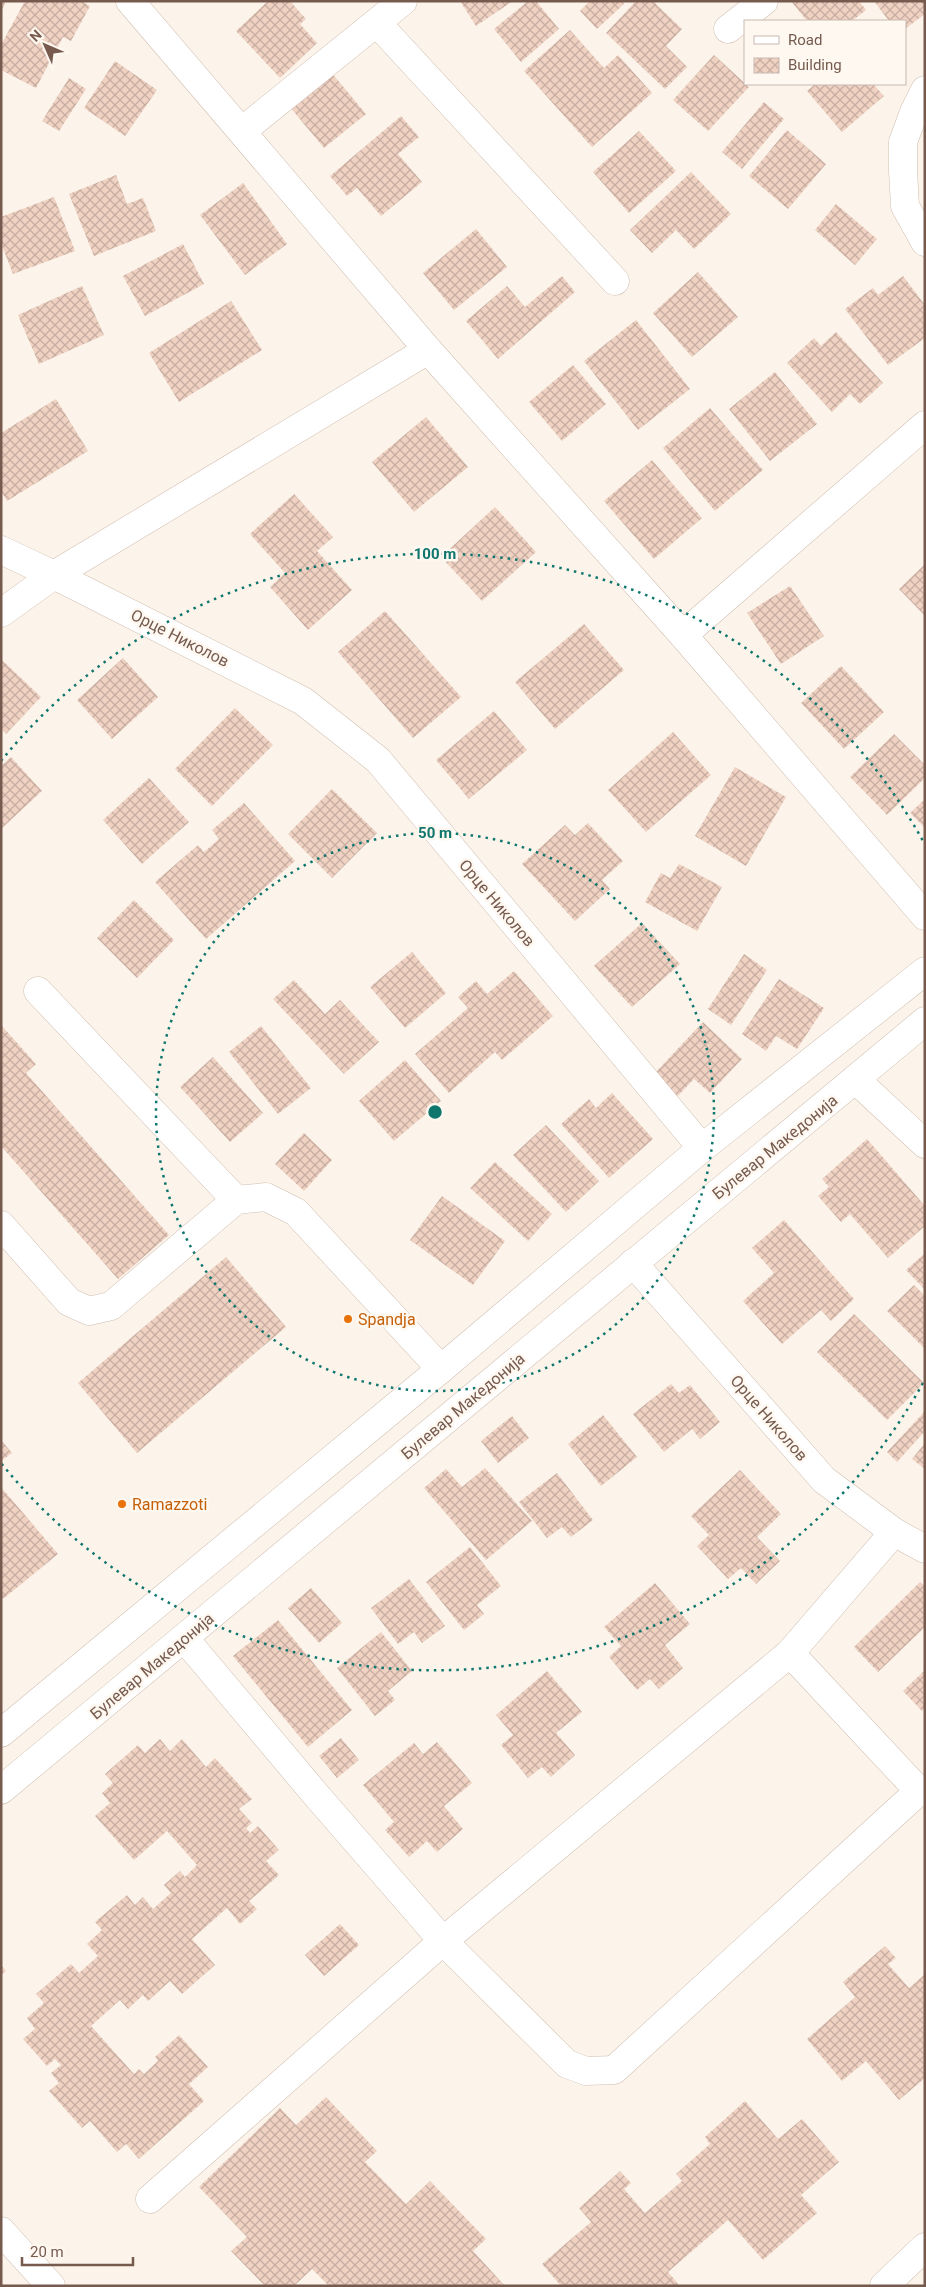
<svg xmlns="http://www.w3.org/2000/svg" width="926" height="2287" font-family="Roboto,sans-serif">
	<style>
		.building { fill: url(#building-cross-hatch) }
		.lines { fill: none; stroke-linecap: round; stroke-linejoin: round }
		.minor-casing { stroke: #d0beb2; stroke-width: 29 }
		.minor { stroke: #fff; stroke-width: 28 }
		.ring { fill: none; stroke: #0f766e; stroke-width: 2.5; stroke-dasharray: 2.5 5 }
		.food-dot { fill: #e8710a; stroke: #fef8f1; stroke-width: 2 }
		.labels { text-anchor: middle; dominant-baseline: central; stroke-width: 5; stroke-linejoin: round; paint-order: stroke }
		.street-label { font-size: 16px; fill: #765a4e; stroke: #fef8f1 }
		.food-label { font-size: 16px; fill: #c56008; stroke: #fef8f1; text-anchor: start }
		.centre { fill: #0f766e; stroke: #fef8f1; stroke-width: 2.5 }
		.ring-label { font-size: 15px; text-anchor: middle; font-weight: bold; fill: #0f766e; stroke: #fef8f1; stroke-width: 5; stroke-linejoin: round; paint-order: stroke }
	</style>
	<defs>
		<pattern id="building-cross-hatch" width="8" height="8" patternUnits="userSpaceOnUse" patternTransform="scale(1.25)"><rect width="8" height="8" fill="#f0d2c3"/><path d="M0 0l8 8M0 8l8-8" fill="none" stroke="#c7ada1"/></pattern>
	</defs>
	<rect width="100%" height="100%" fill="#fcf4ea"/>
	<g class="building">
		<path d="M1 1H6L1 12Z"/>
		<path d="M25 1H81L90 6 71 41 63 37 36 88 1 70V45Z"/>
		<path d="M268 1H290L306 19 300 24 317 43 280 78 236 31Z"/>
		<path d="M460 1H513L476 26Z"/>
		<path d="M528 1H536L559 29 521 62 494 29Z"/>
		<path d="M590 1H622L624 4 597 29 580 11Z"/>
		<path d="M636 1H653L682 29 666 46 687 67 665 89 606 33Z"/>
		<path d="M791 1H859L866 10 852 21H807Z"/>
		<path d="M874 1H925V14L905 29V21H889Z"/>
		<path d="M570 30 604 68 618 55 652 93 592 147 524 71Z"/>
		<path d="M714 55 749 87 708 131 673 100Z"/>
		<path d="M115 61 157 90 125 136 84 108Z"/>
		<path d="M331 72 366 114 324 148 289 106Z"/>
		<path d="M69 78 86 89 59 131 42 121Z"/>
		<path d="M815 84H873L884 96 842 132 807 91Z"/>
		<path d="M764 102 784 119 742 169 722 152Z"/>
		<path d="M401 116 419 137 398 154 422 182 381 216 357 188 347 196 330 176Z"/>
		<path d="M787 130 826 164 788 209 749 176Z"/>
		<path d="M639 131 676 171 629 213 593 172Z"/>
		<path d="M691 172 731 214 694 249 676 230 652 253 630 230Z"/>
		<path d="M116 175 127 204 143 198 156 231 94 256 69 194Z"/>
		<path d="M243 183 287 244 245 275 200 215Z"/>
		<path d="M54 197 75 251 13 274 1 243V217Z"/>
		<path d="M836 204 877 239 855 265 815 230Z"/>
		<path d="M476 229 507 267 454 310 423 273Z"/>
		<path d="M183 244 204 284 145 316 123 276Z"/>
		<path d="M698 272 738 317 692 357 653 313Z"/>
		<path d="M562 276 575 292 498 359 466 321 507 286 525 307Z"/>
		<path d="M903 276 925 305V338L888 365 845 309 873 288 878 295Z"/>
		<path d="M82 286 104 335 39 364 18 315Z"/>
		<path d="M231 301 262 350 179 402 149 353Z"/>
		<path d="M636 320 690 389 638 430 584 361Z"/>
		<path d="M836 332 883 383 860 404 850 394 832 412 787 363 814 338 821 346Z"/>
		<path d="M573 365 606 404 562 441 529 402Z"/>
		<path d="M775 372 817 424 770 461 729 409Z"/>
		<path d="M56 399 88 451 7 501 1 491V433Z"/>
		<path d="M710 408 763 470 715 511 663 448Z"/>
		<path d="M426 417 468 467 414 512 372 462Z"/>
		<path d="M652 460 702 518 654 559 604 501Z"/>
		<path d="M294 494 333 537 317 551 352 590 308 630 270 587 285 573 250 534Z"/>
		<path d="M495 507 536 552 482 601 441 557Z"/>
		<path d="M925 564V616L899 589Z"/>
		<path d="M790 586 824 636 781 664 747 613Z"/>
		<path d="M385 611 461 697 413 738 338 652Z"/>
		<path d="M584 624 624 670 555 729 515 682Z"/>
		<path d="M123 658 158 697 112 739 77 700Z"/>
		<path d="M1 659 41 697 6 734 1 729Z"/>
		<path d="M841 666 884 712 844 749 801 703Z"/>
		<path d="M235 708 273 745 212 806 175 769Z"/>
		<path d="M494 711 527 750 469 799 436 760Z"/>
		<path d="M673 732 711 775 646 832 608 790Z"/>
		<path d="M894 734 925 765V778L887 815 850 777Z"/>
		<path d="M11 757 42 791 1 829V766Z"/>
		<path d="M735 767 786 797 746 866 695 836Z"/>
		<path d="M149 778 189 822 142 864 103 820Z"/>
		<path d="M332 789 377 833 332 878 288 834Z"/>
		<path d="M925 799V828L910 813Z"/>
		<path d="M244 803 295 861 206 939 155 882 198 845 204 852 219 839 212 830Z"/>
		<path d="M588 823 623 861 602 880 610 889 575 921 522 864 565 825 575 835Z"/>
		<path d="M679 864 722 887 697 931 645 902 661 873 670 878Z"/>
		<path d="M134 900 174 940 137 978 97 938Z"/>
		<path d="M642 923 680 964 632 1007 594 966Z"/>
		<path d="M412 952 446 993 405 1028 370 987Z"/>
		<path d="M744 954 767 970 731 1025 708 1009Z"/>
		<path d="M514 971 553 1016 502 1060 495 1052 449 1093 415 1054 468 1008 458 997 476 981 487 994Z"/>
		<path d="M779 979 824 1008 797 1049 776 1036 766 1051 742 1034Z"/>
		<path d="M294 980 325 1014 340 1000 379 1042 344 1074 273 999Z"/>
		<path d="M703 1022 742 1059 710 1093 694 1079 676 1098 652 1076Z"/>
		<path d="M1 1025 36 1064 26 1073 169 1235 118 1279 1 1146Z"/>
		<path d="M261 1026 311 1088 278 1114 229 1052Z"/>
		<path d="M213 1057 263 1113 230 1142 180 1087Z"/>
		<path d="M405 1060 441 1101 394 1141 359 1101Z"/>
		<path d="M612 1093 653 1139 609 1178 561 1124 589 1099 596 1108Z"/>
		<path d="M546 1125 599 1181 566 1212 513 1155Z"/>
		<path d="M304 1133 332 1160 304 1191 275 1164Z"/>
		<path d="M867 1139 925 1206V1226L888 1258 850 1214 841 1222 818 1196 829 1187 822 1179Z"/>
		<path d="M495 1162 552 1214 528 1241 470 1188Z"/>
		<path d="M442 1196 505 1241 473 1285 410 1240Z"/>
		<path d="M784 1220 854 1299 831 1321 821 1310 782 1344 743 1301 774 1273 752 1248Z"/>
		<path d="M925 1253V1290L906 1270Z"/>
		<path d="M226 1257 286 1327 137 1453 78 1383Z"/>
		<path d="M914 1285 925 1296V1349L887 1311Z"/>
		<path d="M854 1314 924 1383 887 1420 817 1352Z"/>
		<path d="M671 1384 679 1393 690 1385 720 1422 700 1439 692 1429 664 1452 633 1414Z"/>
		<path d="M925 1411V1431L897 1462 887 1452Z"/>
		<path d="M603 1415 637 1457 601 1486 568 1444Z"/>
		<path d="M512 1416 529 1438 498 1463 481 1441Z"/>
		<path d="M1 1440 12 1453 1 1461Z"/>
		<path d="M925 1443V1469L912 1459Z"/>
		<path d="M485 1468 532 1521 486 1560 424 1488 446 1469 462 1487Z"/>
		<path d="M740 1470 781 1514 757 1537 780 1561 756 1584 741 1568 728 1579 697 1546 709 1535 691 1516Z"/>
		<path d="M557 1473 593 1520 571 1537 562 1527 547 1538 519 1502Z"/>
		<path d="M1 1487 58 1554 3 1599 1 1597Z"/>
		<path d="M470 1547 501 1586 477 1605 484 1614 464 1630 426 1582Z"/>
		<path d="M409 1579 445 1626 422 1643 414 1632 398 1644 371 1608Z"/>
		<path d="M920 1582 925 1586V1627L878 1672 854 1647Z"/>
		<path d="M655 1583 690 1624 665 1645 683 1668 659 1689 650 1679 637 1690 609 1657 621 1646 604 1627Z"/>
		<path d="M311 1588 342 1623 319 1643 288 1608Z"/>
		<path d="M278 1620 352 1710 308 1747 233 1656Z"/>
		<path d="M381 1632 412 1671 388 1691 395 1700 375 1716 337 1668Z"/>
		<path d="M925 1670V1709L922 1711 903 1691Z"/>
		<path d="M547 1671 582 1712 556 1733 575 1755 551 1777 542 1767 528 1778 501 1745 513 1735 496 1715Z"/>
		<path d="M341 1738 359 1760 337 1778 319 1756Z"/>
		<path d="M160 1739 170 1751 182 1739 206 1767 215 1758 252 1799 239 1809 252 1823 246 1828 250 1833 258 1826 279 1850 266 1861 279 1875 249 1901 257 1909 240 1924 227 1908 192 1939 215 1965 182 1994 170 1981 148 2001 143 1995 128 2009 120 2000 91 2026 134 2074 139 2069 144 2074 158 2061 155 2057 179 2035 208 2067 189 2084 204 2101 139 2159 126 2144 117 2152 90 2121 82 2128 49 2091 59 2083 51 2073 61 2065 55 2059 47 2066 23 2039 35 2029 27 2018 44 2003 36 1994 71 1964 79 1973 98 1956 87 1944 102 1930 95 1922 127 1895 135 1905 143 1897 153 1909 171 1893 164 1885 180 1871 185 1877 197 1865 167 1831 134 1860 95 1816 110 1803 102 1793 113 1783 105 1774 138 1745 145 1753Z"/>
		<path d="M437 1742 472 1783 444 1806 463 1829 437 1852 427 1841 409 1857 385 1830 394 1822 363 1785 414 1743 423 1754Z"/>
		<path d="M340 1924 359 1945 324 1976 305 1955Z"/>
		<path d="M885 1946 896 1958 888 1964 909 1988 925 1974V2078L899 2100 866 2061 842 2081 807 2039 855 1997 843 1982Z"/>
		<path d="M1 1965 6 1971 1 1975Z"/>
		<path d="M326 2097 377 2151 365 2162 406 2204 430 2181 486 2239 473 2251 505 2286H329L312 2269 294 2286H265L231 2251 247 2237 199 2187 280 2108 296 2125Z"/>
		<path d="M745 2101 778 2139 802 2119 839 2162 801 2195 817 2213 763 2260 728 2220 668 2272 680 2286H561L542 2264 591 2222 579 2208 620 2171 631 2183 624 2189 645 2213 682 2181 676 2174 710 2144 705 2137Z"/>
	</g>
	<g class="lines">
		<g class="minor-casing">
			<g id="minor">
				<path d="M130 1 428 350 683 635 925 916"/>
				<path d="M377 23 615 281"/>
				<path d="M728 29 764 1"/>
				<path d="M925 90 914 112 903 142V171L905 206 925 242"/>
				<path d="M242 131 403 1"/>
				<path d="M1 550 54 575 303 701 378 760 702 1148"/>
				<path d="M1 613 54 575 428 350"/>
				<path d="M683 635 925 425"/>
				<path d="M38 991 236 1200"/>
				<path d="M856 1080 925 1144"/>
				<path d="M1 1225 69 1302 89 1311 111 1306 236 1200 266 1197 296 1212 441 1369"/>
				<path d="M633 1263 824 1480 894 1532 925 1549"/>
				<path d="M185 1639 317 1796 443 1941 790 1653 894 1532"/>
				<path d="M1 1733 441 1369 702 1148 925 971"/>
				<path d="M1 1790 925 1021"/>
				<path d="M150 2199 443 1941 567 2064 586 2071 614 2070 919 1791 790 1653"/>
				<path d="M1 2231 51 2286"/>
				<path d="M884 2286 925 2247"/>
			</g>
		</g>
		<use href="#minor" class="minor"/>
	</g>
	<g class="ring">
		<circle cx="435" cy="1112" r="279"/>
		<path d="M923 1383A558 558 0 0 1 1 1463M1 761A558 558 0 0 1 923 841"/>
	</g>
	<g class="food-dot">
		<circle cx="348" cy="1319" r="5"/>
		<circle cx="122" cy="1504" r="5"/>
	</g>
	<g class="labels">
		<g class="street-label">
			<text transform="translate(180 638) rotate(27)">Орце Николов</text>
			<text transform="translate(497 903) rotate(50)">Орце Николов</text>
			<text transform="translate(775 1147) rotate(-39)">Булевар Македонија</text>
			<text transform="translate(463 1406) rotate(-40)">Булевар Македонија</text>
			<text transform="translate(769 1418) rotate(49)">Орце Николов</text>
			<text transform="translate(152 1666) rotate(-40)">Булевар Македонија</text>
		</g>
		<g class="food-label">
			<text x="358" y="1319">Spandja</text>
			<text x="132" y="1504">Ramazzoti</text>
		</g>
	</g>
	<circle cx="435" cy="1112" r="8" class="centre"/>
	<g class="ring-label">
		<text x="435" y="559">100 m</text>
		<text x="435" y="838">50 m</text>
	</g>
	<rect width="926" height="2287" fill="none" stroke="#765a4e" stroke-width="5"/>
	<rect x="744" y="20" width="162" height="65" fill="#fef8f1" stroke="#c8b9b0"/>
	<rect x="754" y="36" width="25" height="8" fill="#ffffff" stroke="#c8b9b0"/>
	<text x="788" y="45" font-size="15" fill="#765a4e">Road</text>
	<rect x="754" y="58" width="25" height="15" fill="url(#building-cross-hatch)" stroke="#c8b9b0"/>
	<text x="788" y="70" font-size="15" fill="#765a4e">Building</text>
	<g transform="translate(45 45) rotate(315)" stroke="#fef8f1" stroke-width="4" paint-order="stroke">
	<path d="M0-4L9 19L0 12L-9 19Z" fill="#765a4e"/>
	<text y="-8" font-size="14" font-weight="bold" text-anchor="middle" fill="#765a4e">N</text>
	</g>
	<path d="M22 2257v8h111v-8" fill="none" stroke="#765a4e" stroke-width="2.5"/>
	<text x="30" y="2257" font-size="15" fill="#765a4e" stroke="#fef8f1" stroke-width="4" paint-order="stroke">20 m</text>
</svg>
